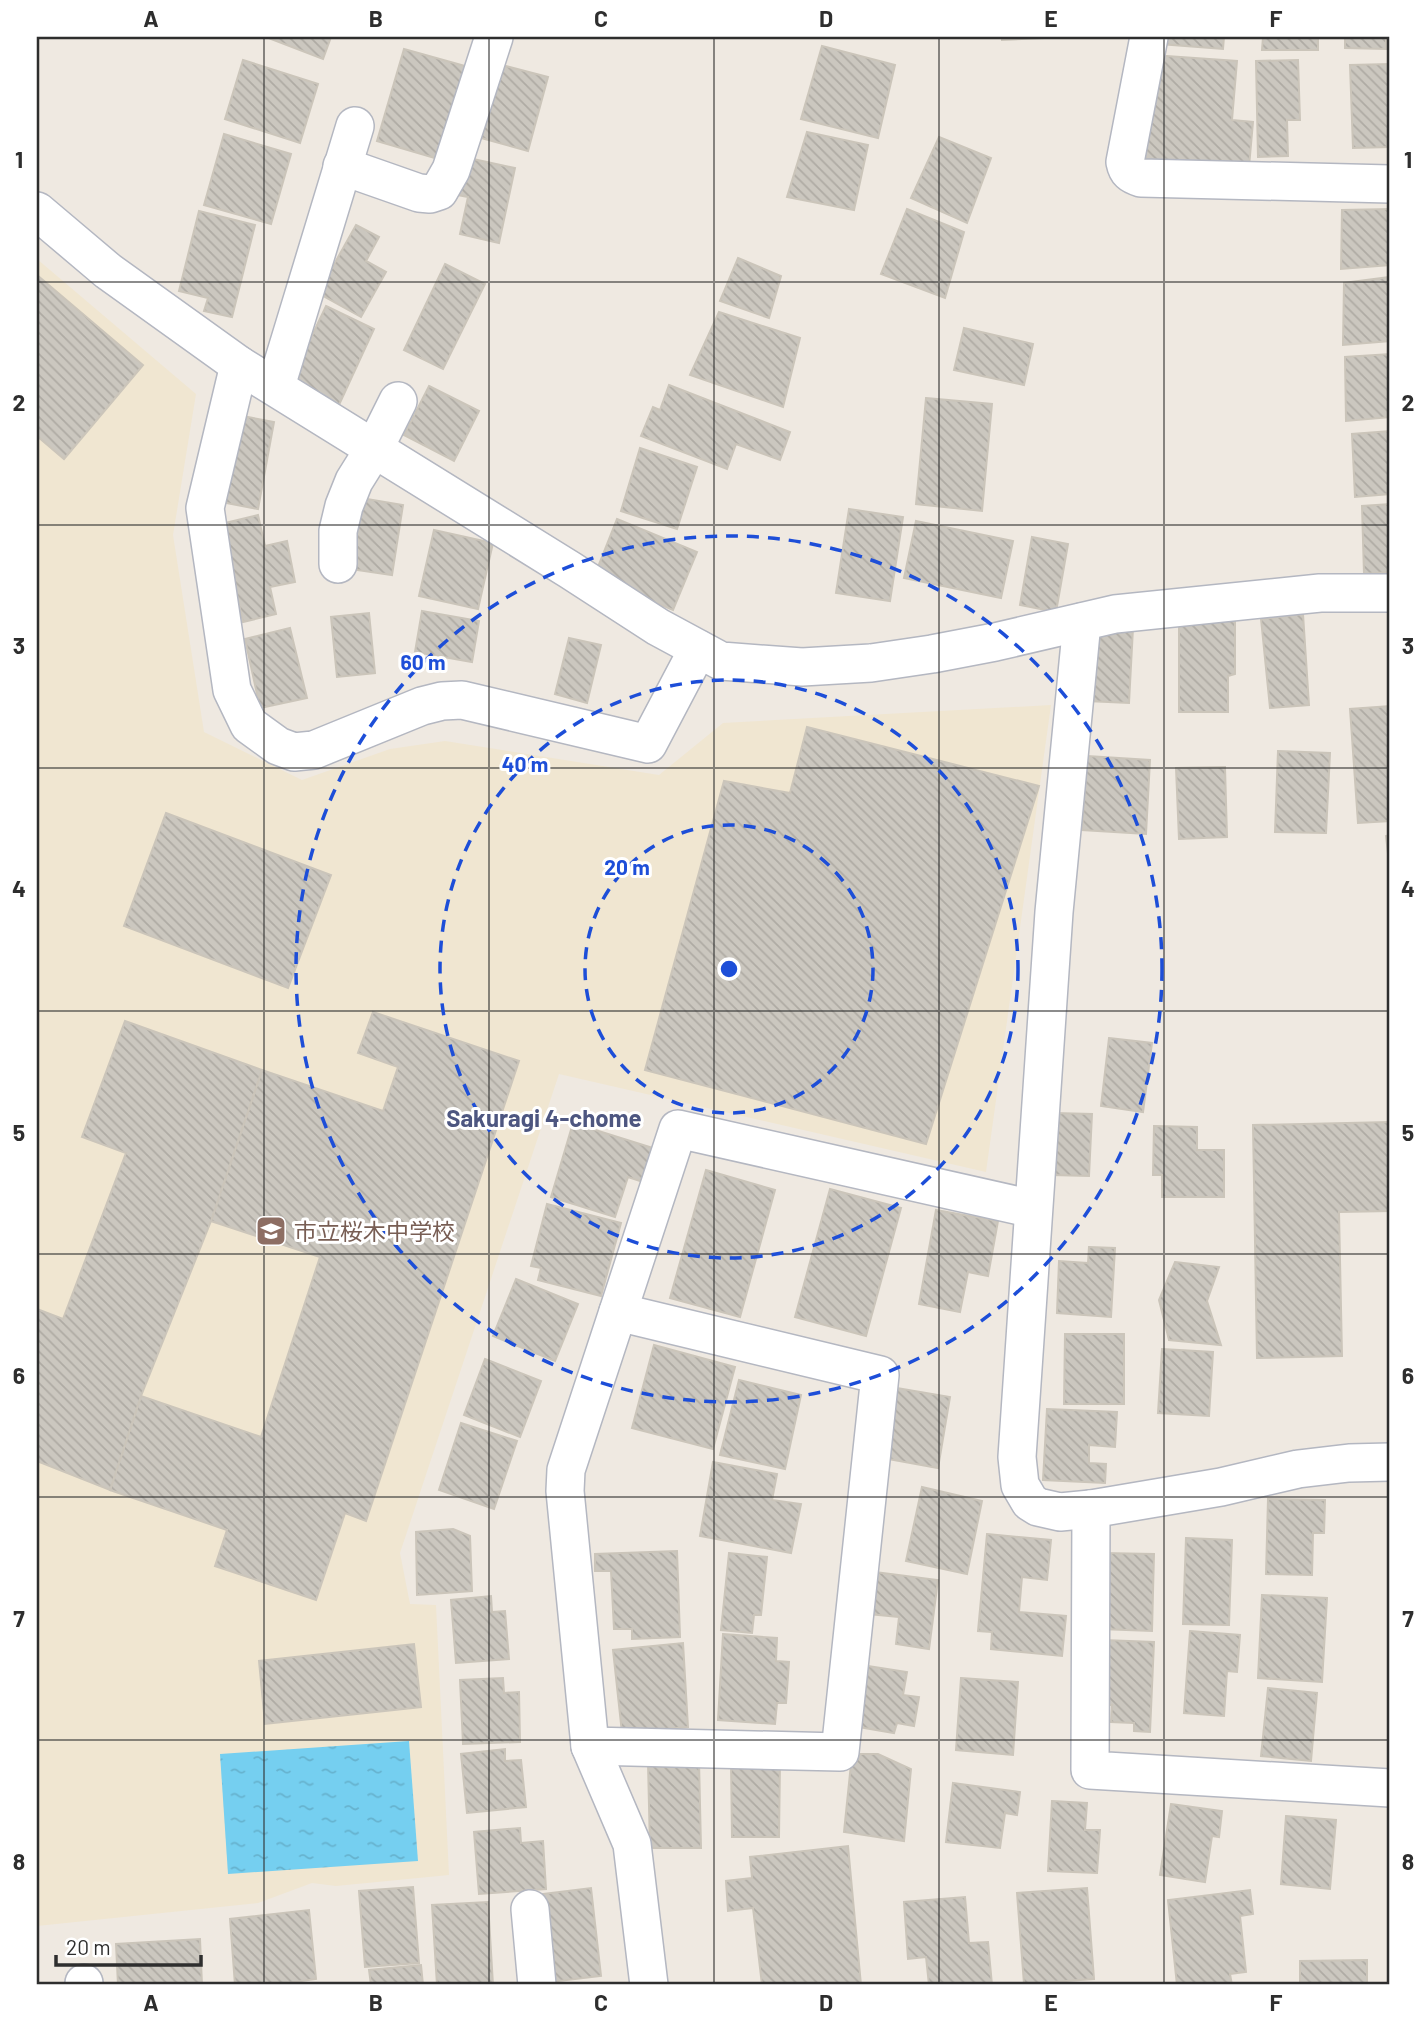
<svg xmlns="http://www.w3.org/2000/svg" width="1427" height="2022" font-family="Barlow,'Noto Sans JP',sans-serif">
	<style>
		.education { fill: #f0e6d1 }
		.water { fill: url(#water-ripples) }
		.building { fill: url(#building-back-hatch); stroke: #cbc5ba; stroke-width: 2 }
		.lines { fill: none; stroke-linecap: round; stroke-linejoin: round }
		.street-casing { stroke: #b4b7c1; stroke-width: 40 }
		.street { stroke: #fff; stroke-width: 37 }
		.grid { fill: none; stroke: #2e2e2e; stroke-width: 2; stroke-opacity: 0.55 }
		.ring { fill: none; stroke: #1d4ed8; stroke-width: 3.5; stroke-dasharray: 12 9 }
		.labels { text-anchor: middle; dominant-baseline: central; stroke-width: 6; stroke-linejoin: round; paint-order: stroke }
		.education-label { font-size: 23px; fill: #785e54; stroke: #fff; text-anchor: start }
		.neighbourhood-label { font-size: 24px; font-weight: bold; fill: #4d5680; stroke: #fff }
		.centre { fill: #1d4ed8; stroke: #fff; stroke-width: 3.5 }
		.ring-label { font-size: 21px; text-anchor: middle; font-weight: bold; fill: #1d4ed8; stroke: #fff; stroke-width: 6; stroke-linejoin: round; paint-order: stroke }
		.neatline { fill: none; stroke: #2e2e2e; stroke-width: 2.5 }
		.grid-label { font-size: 23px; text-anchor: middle; font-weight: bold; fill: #2e2e2e }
	</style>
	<defs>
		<pattern id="water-ripples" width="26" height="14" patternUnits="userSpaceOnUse" patternTransform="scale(1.75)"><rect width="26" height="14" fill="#75cff0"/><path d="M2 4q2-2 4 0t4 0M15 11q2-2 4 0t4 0" fill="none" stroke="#66b2ce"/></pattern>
		<pattern id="building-back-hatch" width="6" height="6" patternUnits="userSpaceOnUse" patternTransform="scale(1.75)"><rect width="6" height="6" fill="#cbc7bf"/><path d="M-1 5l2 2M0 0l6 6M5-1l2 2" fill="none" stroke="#afaba4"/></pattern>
	</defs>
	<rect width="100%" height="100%" fill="#efe9e1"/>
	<path class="education" d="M37 259 196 394 173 535 204 732 302 780 390 749 445 741 659 775 723 723 1051 705 986 1172 559 1074 400 1553 410 1604 436 1605 449 1875 336 1886 312 1883 258 1903 37 1926Z"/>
	<path class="water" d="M409 1741 418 1861 228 1874 220 1754Z"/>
	<g class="building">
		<path d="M266 37H331L323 59Z"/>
		<path d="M1002 37H1068L1002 40Z"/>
		<path d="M1161 37H1224L1223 49 1160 44Z"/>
		<path d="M1263 37H1318V50H1262Z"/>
		<path d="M1345 37H1386V49L1345 48Z"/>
		<path d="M822 46 895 65 878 138 801 119Z"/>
		<path d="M404 49 472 68 445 161 377 141Z"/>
		<path d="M1152 55 1237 61 1232 120 1253 122 1249 167 1147 159 1136 144Z"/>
		<path d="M243 60 318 84 300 143 225 119Z"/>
		<path d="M1298 60 1300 120H1287L1288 156 1258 157 1256 61Z"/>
		<path d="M494 63 548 77 528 151 474 136Z"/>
		<path d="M1390 64V147L1353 148 1350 65Z"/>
		<path d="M807 132 868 145 854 210 787 197Z"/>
		<path d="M224 134 291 154 271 224 204 205Z"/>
		<path d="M939 137 991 158 967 223 911 198Z"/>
		<path d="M464 157 515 168 499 243 460 234 468 197 457 195Z"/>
		<path d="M907 209 964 232 945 298 881 274Z"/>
		<path d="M1390 209V265L1341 269 1342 210Z"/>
		<path d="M199 211 255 225 232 317 204 311 208 298 179 291Z"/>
		<path d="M356 225 379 237 366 261 386 272 361 317 318 293Z"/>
		<path d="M738 258 781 276 769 318 720 301Z"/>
		<path d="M445 264 485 284 443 369 404 350Z"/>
		<path d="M37 275 143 365 64 459 37 436Z"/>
		<path d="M1390 277V341L1343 345 1344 283Z"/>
		<path d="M326 306 374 329 339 405 290 382Z"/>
		<path d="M719 312 800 338 783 407 690 375Z"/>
		<path d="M964 328 1033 344 1024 385 954 370Z"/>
		<path d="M1390 354V417L1346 421 1345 357Z"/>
		<path d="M669 385 790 432 780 460 736 444 727 469 641 436 653 407 660 410Z"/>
		<path d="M429 386 479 411 454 461 404 435Z"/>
		<path d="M926 398 992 404 982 511 916 504Z"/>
		<path d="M237 415 274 422 258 509 221 502Z"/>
		<path d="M1390 431V494L1355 497 1352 434Z"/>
		<path d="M640 448 697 467 677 529 621 511Z"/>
		<path d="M361 498 403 505 392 575 350 569Z"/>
		<path d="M1390 504V572L1364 574 1362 506Z"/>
		<path d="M849 509 903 517 890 601 836 593Z"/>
		<path d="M258 515 265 546 287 541 295 582 270 587 276 614 243 622 221 524Z"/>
		<path d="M617 519 697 552 673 610 594 577Z"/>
		<path d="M916 521 1013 541 1001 598 904 578Z"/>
		<path d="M434 530 493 543 478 609 419 596Z"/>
		<path d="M1032 537 1068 544 1056 612 1020 605Z"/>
		<path d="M422 611 479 621 472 662 415 652Z"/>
		<path d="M369 613 375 673 337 677 331 617Z"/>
		<path d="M1303 614 1309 705 1270 708 1261 619Z"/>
		<path d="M1179 615H1235V674L1228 676V712H1179Z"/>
		<path d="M1090 626 1133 628 1129 703 1087 701Z"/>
		<path d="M290 628 307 698 260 708 245 639Z"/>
		<path d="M569 638 601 645 587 703 555 694Z"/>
		<path d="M1390 706V821L1358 823 1350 709Z"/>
		<path d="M807 727 1039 786 926 1144 645 1070 724 781 790 793Z"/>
		<path d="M1278 751 1330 753 1326 833 1275 832Z"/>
		<path d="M1087 756 1150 760 1146 834 1082 830Z"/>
		<path d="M1225 767 1227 837 1179 839 1176 768Z"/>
		<path d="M166 813 331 875 288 988 124 926Z"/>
		<path d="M1390 835V871L1386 836Z"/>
		<path d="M373 1012 519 1061 366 1521 345 1513 316 1600 215 1566 227 1530 110 1490 141 1396 261 1437 320 1257 211 1221 262 1070 383 1111 398 1067 358 1053Z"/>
		<path d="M125 1021 262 1070 211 1221 141 1396 110 1490 37 1461V1309L63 1319 126 1153 82 1137Z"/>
		<path d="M1109 1038 1152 1043 1143 1112 1101 1106Z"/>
		<path d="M1054 1113 1092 1114 1089 1176 1052 1175Z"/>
		<path d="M1390 1122V1211L1339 1212 1342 1356 1257 1358 1253 1125Z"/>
		<path d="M573 1123 659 1150 649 1184 628 1177 615 1217 551 1197Z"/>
		<path d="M1154 1126 1197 1127V1150H1224V1197H1162V1175H1153Z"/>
		<path d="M706 1170 775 1190 740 1317 670 1298Z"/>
		<path d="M830 1189 901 1208 866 1336 795 1317Z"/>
		<path d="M547 1204 621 1223 601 1296 538 1280 541 1268 531 1266Z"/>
		<path d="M936 1210 998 1221 988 1276 968 1272 960 1312 919 1304Z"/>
		<path d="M1089 1247 1115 1248 1111 1317 1057 1313 1059 1261 1088 1263Z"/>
		<path d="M1175 1262 1219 1267 1207 1301 1221 1345 1169 1340 1159 1300Z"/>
		<path d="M516 1279 578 1304 555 1361 493 1336Z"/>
		<path d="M1065 1334H1124V1404H1064Z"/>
		<path d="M654 1345 735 1367 713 1449 632 1428Z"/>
		<path d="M1162 1349 1213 1352 1209 1416 1158 1413Z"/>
		<path d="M485 1359 541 1381 520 1437 464 1415Z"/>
		<path d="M739 1380 801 1395 785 1469 720 1455Z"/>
		<path d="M891 1387 950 1397 938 1468 888 1459 894 1421 886 1420Z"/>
		<path d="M1047 1409 1117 1412 1115 1447 1089 1445V1463L1106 1464 1105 1483 1043 1480Z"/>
		<path d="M461 1423 517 1441 494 1509 439 1490Z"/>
		<path d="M713 1462 777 1474 772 1500 801 1504 791 1553 700 1536Z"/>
		<path d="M922 1487 982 1501 967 1574 906 1561Z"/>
		<path d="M1268 1499 1325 1500 1324 1533H1313L1312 1575 1266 1574Z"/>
		<path d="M453 1529 470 1536 472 1591 417 1595 416 1532Z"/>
		<path d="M987 1534 1051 1540 1047 1580 1022 1577 1019 1612 1066 1616 1062 1656 991 1649 992 1632 978 1631Z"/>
		<path d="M1186 1538 1232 1540 1229 1625 1183 1624Z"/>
		<path d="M677 1551 680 1637 632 1639V1629H614L611 1571H595V1554Z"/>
		<path d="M729 1553 767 1557 761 1615H754L752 1633 721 1630Z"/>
		<path d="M1102 1553 1154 1554 1152 1631 1100 1629Z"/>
		<path d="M875 1572 938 1580 929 1649 896 1644 899 1617 869 1614Z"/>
		<path d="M1262 1595 1327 1598 1322 1682 1258 1678Z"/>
		<path d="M491 1596 492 1612 505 1611 509 1659 456 1663 451 1600Z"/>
		<path d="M1190 1631 1240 1635 1237 1672 1227 1671 1224 1716 1184 1713Z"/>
		<path d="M723 1634 777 1638 776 1661 789 1662 786 1703H777L775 1724 718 1720Z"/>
		<path d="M1103 1640 1154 1642 1150 1732 1134 1731V1723L1111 1722 1112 1705H1101Z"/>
		<path d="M683 1643 688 1727 622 1733 613 1650Z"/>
		<path d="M414 1644 421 1707 265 1724 259 1661Z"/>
		<path d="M868 1666 907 1672 903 1695 919 1697 914 1726 897 1723 894 1733 858 1727Z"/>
		<path d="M503 1678 504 1693 519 1692 520 1742 463 1744 460 1680Z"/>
		<path d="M961 1678 1018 1682 1013 1755 956 1750Z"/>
		<path d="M1268 1688 1317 1693 1311 1761 1261 1756Z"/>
		<path d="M505 1749V1761L521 1760 526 1807 467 1813 461 1754Z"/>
		<path d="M852 1754H878L911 1769 904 1841 844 1832Z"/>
		<path d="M699 1761 701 1848H650L648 1763Z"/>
		<path d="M731 1761H780L779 1837H732Z"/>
		<path d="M953 1783 1020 1792 1017 1815 1005 1813 1000 1848 946 1842Z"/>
		<path d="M1052 1801 1087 1803 1085 1830H1100L1097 1873 1048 1871Z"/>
		<path d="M1171 1804 1222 1811 1219 1837 1212 1836 1205 1882 1160 1875Z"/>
		<path d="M1286 1816 1336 1820 1330 1889 1281 1884Z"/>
		<path d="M520 1828 521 1843 543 1841 546 1889 479 1894 474 1832Z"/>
		<path d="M848 1846 861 1985H762L753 1908 728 1911 726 1881 752 1878 750 1857Z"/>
		<path d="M413 1887 419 1963 365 1967 359 1891Z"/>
		<path d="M591 1888 601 1976 551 1982 542 1894Z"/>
		<path d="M1087 1888 1094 1979 1024 1984 1017 1893Z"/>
		<path d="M1250 1890 1253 1914 1240 1916 1246 1972 1230 1974 1232 1985H1177L1168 1900Z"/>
		<path d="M965 1897 969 1943 988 1942 992 1985H929L926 1957 908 1959 904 1902Z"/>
		<path d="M488 1902 493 1985H437L432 1905Z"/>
		<path d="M309 1910 316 1979 274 1985H235L230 1919Z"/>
		<path d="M200 1939 202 1985H118L116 1944Z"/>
		<path d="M1367 1960V1985H1300V1961Z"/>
		<path d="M421 1965 423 1985H371L369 1970Z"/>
	</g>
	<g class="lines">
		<g class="street-casing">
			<g id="street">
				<path d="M1149 37 1125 162C1127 172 1131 175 1141 178L1390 184"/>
				<path d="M342 166 419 193 430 194 439 191 451 170 494 37"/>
				<path d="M37 211 108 271 239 365 570 570 658 627 721 661 802 667 871 663 932 654 995 642 1115 614 1320 593H1390"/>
				<path d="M239 365 205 508 232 690 249 725 278 746 294 752 314 750 422 706 442 701 462 700 648 744 698 649"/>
				<path d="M276 386 355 126"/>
				<path d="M338 564V531L344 506 354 481 374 449 398 401"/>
				<path d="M1082 622 1054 912 1017 1457 1020 1485 1030 1502 1038 1507 1060 1512 1091 1509 1221 1487 1298 1469 1349 1463 1390 1462"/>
				<path d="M1091 1509 1090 1770 1390 1788"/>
				<path d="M590 1746 840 1752 880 1375 618 1312"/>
				<path d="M530 1909 537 1985"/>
				<path d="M84 1983V1985"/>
				<path d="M649 1985 632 1844 590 1746 565 1491 566 1470 678 1129 1033 1209"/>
			</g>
		</g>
		<use href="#street" class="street"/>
	</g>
	<path class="grid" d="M264 37V1985M489 37V1985M714 37V1985M939 37V1985M1164 37V1985M37 282H1390M37 525H1390M37 768H1390M37 1011H1390M37 1254H1390M37 1497H1390M37 1740H1390"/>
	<g class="ring">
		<circle cx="729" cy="969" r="144"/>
		<circle cx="729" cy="969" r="289"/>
		<circle cx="729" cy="969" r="433"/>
	</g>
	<defs>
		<g id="school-square" transform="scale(1.575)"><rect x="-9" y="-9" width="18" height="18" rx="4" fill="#8d6e63" stroke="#fff"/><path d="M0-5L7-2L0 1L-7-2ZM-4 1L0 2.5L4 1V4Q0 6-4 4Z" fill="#fff"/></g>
	</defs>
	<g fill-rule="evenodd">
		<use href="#school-square" x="271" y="1231"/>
	</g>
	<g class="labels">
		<g class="education-label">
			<text x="294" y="1231">市立桜木中学校</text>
		</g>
		<g class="neighbourhood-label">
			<text x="544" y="1117">Sakuragi 4-chome</text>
		</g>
	</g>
	<circle cx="729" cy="969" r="10" class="centre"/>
	<g class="ring-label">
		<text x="423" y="670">60 m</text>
		<text x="525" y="772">40 m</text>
		<text x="627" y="875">20 m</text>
	</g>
	<rect width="1427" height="2022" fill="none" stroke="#ffffff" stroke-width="77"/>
	<path d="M56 1955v10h145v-10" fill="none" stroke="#2e2e2e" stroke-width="3.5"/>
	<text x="66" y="1955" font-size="21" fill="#2e2e2e" stroke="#ffffff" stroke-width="5" paint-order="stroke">20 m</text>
	<rect x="38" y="38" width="1350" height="1945" class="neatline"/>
	<g class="grid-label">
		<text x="151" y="27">A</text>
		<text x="376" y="27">B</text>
		<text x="601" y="27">C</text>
		<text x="826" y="27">D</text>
		<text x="1051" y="27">E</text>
		<text x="1276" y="27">F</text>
		<text x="19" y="168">1</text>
		<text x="1408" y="168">1</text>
		<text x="19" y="411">2</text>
		<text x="1408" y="411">2</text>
		<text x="19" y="654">3</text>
		<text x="1408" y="654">3</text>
		<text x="19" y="897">4</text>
		<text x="1408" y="897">4</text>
		<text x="19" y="1141">5</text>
		<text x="1408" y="1141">5</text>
		<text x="19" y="1384">6</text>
		<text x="1408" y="1384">6</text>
		<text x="19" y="1627">7</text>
		<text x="1408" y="1627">7</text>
		<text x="19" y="1870">8</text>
		<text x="1408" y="1870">8</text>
		<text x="151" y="2011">A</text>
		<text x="376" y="2011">B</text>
		<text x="601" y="2011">C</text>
		<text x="826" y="2011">D</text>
		<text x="1051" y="2011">E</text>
		<text x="1276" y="2011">F</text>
	</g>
</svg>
